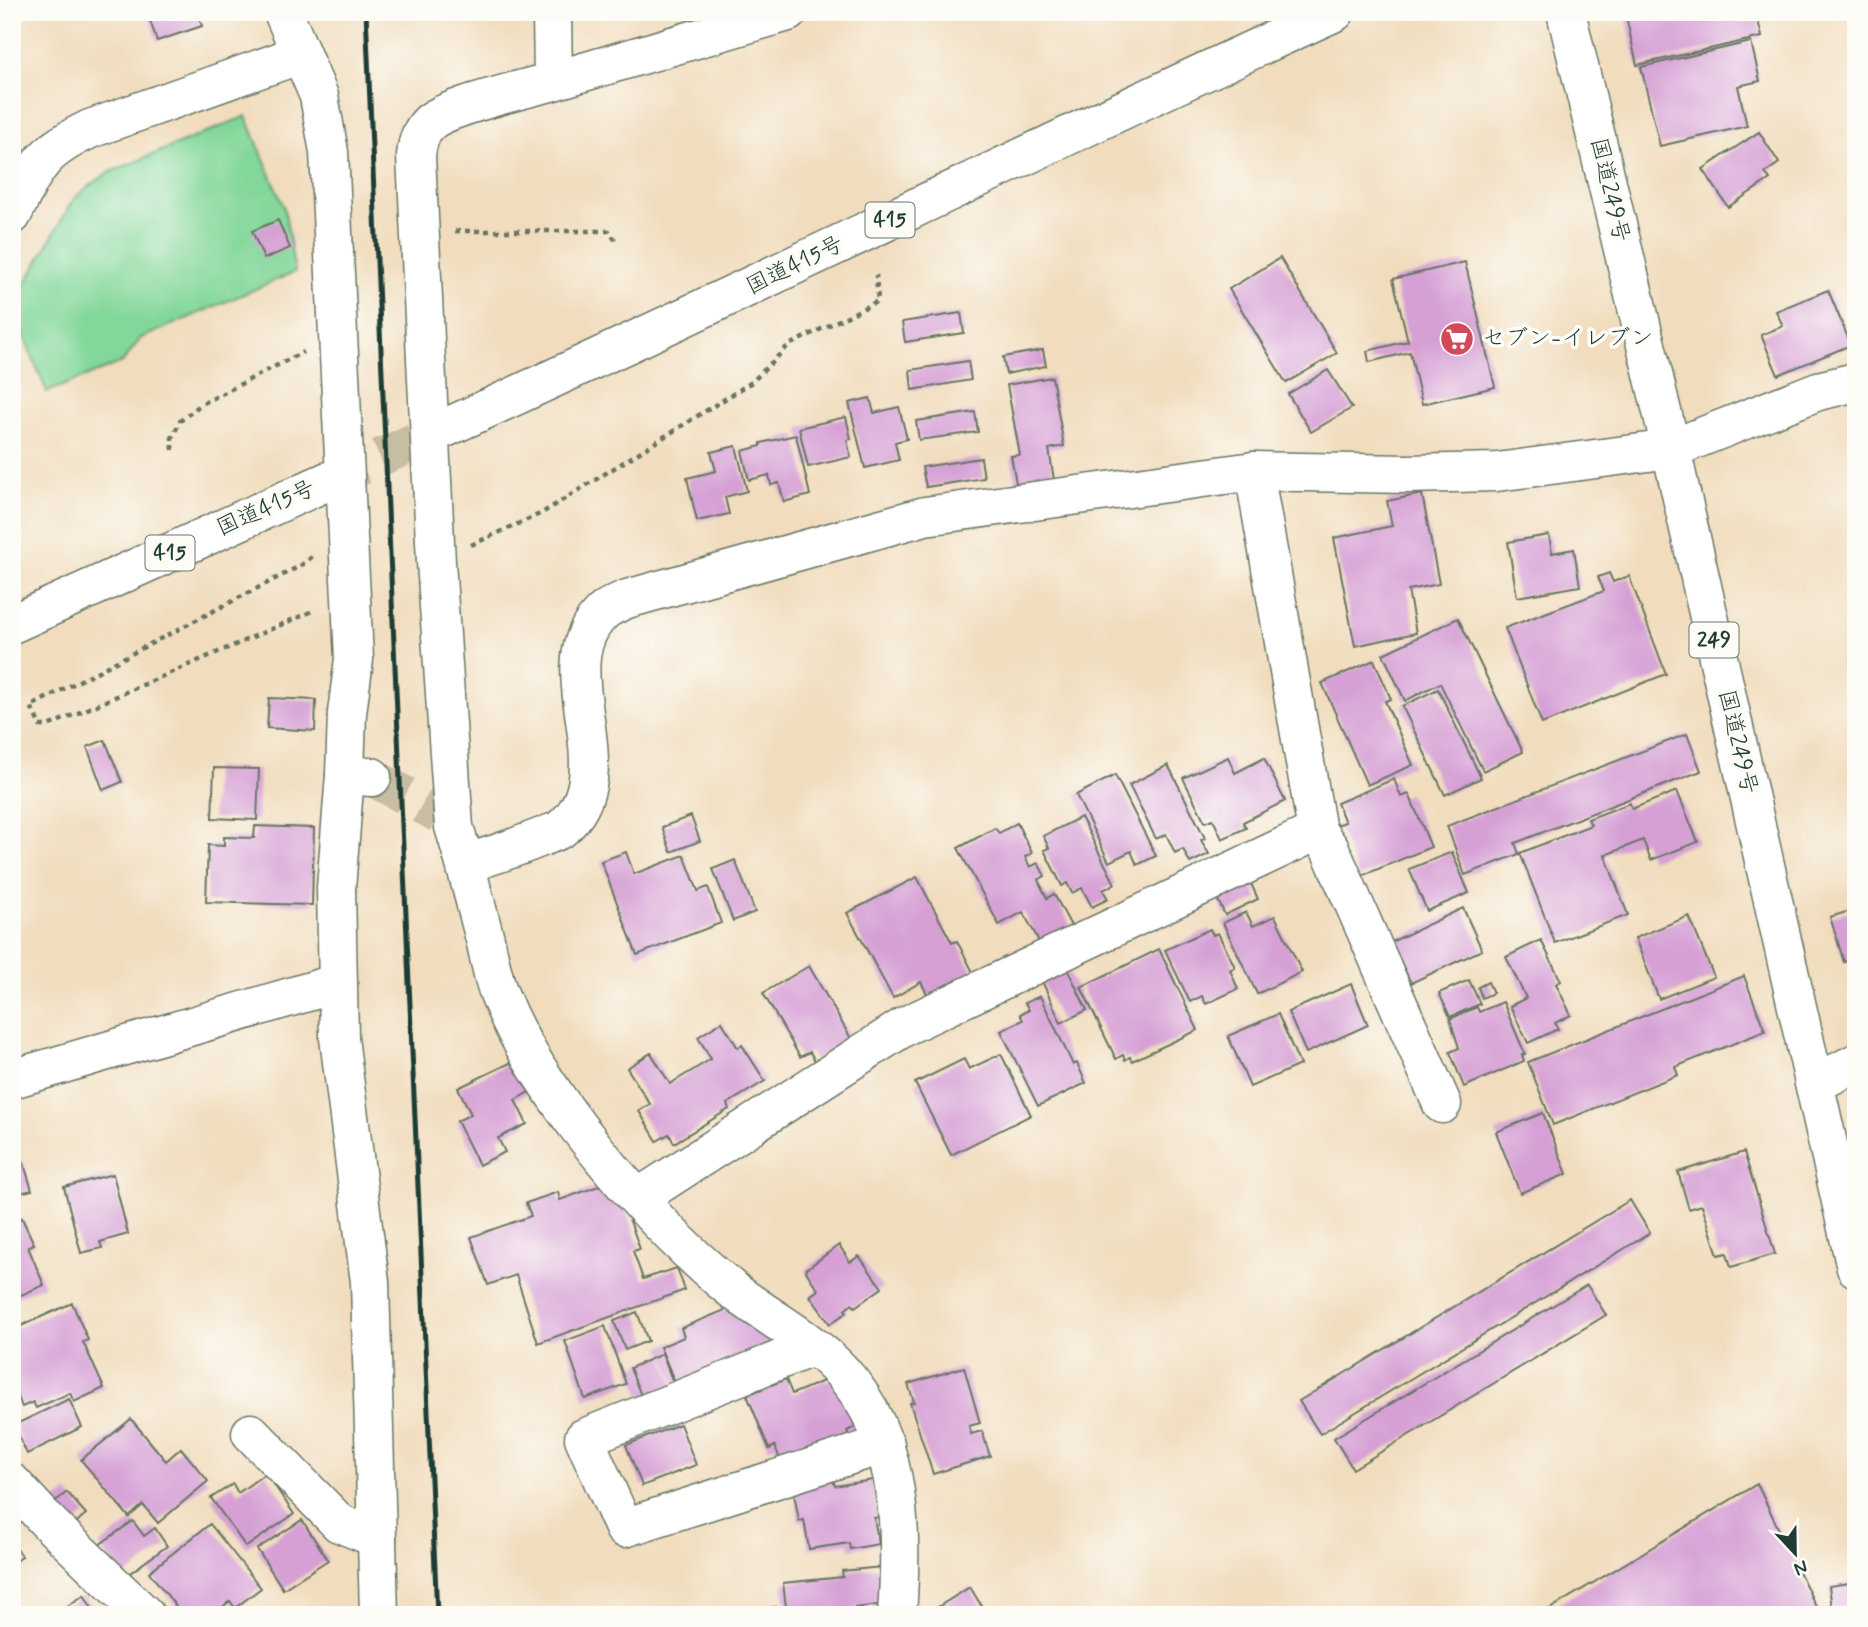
<svg xmlns="http://www.w3.org/2000/svg" width="1868" height="1627" font-family="Mynerve,'Klee One',sans-serif">
	<style>
		.green { fill: #82d79a; stroke: #508a67; stroke-width: 2 }
		.building { fill: #d6a0d5 }
		.lines { fill: none; stroke-linecap: round; stroke-linejoin: round }
		.minor-tunnel { stroke: #c7bda2; stroke-width: 38; stroke-dasharray: 38 19; stroke-linecap: butt }
		.highway-tunnel { stroke: #c7bda2; stroke-width: 38; stroke-dasharray: 38 19; stroke-linecap: butt }
		.minor-casing { stroke: #687564; stroke-width: 41 }
		.highway-casing { stroke: #687564; stroke-width: 41 }
		.path { stroke: #687564; stroke-width: 4.5; stroke-dasharray: 5 5; stroke-linecap: butt }
		.minor { stroke: #fff; stroke-width: 38 }
		.highway { stroke: #fff; stroke-width: 38 }
		.rail { stroke: #1f3d34; stroke-width: 5 }
		.labels { text-anchor: middle; dominant-baseline: central; stroke-width: 7; stroke-linejoin: round; paint-order: stroke }
		.shield { fill: #fdfcf7; stroke: #62766e; stroke-width: 2 }
		.shield-label { font-size: 21px; font-weight: bold; fill: #1f3d34 }
		.street-label { font-size: 23px; fill: #1f3d34; stroke: #fdfcf7 }
		.poi-label { font-size: 23px; fill: #1f3d34; stroke: #fdfcf7; text-anchor: start }
	</style>
	<rect width="100%" height="100%" fill="#fdfcf7"/>
	<filter id="ink" filterUnits="userSpaceOnUse"><feTurbulence type="fractalNoise" baseFrequency=".0143" numOctaves="2"/><feDisplacementMap in="SourceGraphic" scale="14" xChannelSelector="R" yChannelSelector="G"/><feConvolveMatrix kernelMatrix="1 2 1 2 8 2 1 2 1" color-interpolation-filters="sRGB"/></filter>
	<filter id="wash" filterUnits="userSpaceOnUse"><feTurbulence type="fractalNoise" baseFrequency=".00686" numOctaves="4" result="noise"/><feDisplacementMap in="SourceGraphic" scale="28" xChannelSelector="R" yChannelSelector="G"/><feGaussianBlur stdDeviation="1.57" result="paint"/><feColorMatrix in="noise" values="0 0 0 0 0 0 0 0 0 0 0 0 0 0 0 0 0 1.4 0 .05"/><feComposite in="paint" operator="in"/></filter>
	<g filter="url(#wash)">
		<rect width="100%" height="100%" fill="#f1ddbe"/>
		<path class="green" d="M246 116 284 207 295 272 141 338 123 362 47 392 12 308 71 203 79 194 106 174Z"/>
		<g id="blocks">
			<g class="building">
				<path d="M147 12H212V13L199 17 202 26 157 41Z"/>
				<path d="M1625 12H1756L1762 37 1637 65Z"/>
				<path d="M1751 42 1760 81 1738 86 1747 126 1660 146 1641 67Z"/>
				<path d="M1759 132 1779 163 1765 173 1770 179 1728 207 1703 169Z"/>
				<path d="M278 220 290 248 264 259 252 231Z"/>
				<path d="M1280 258 1337 353 1286 383 1229 289Z"/>
				<path d="M1465 262 1495 387 1422 404 1410 352 1369 362 1367 351 1408 341 1393 279Z"/>
				<path d="M1828 290 1851 345 1778 375 1761 335 1783 326 1776 311Z"/>
				<path d="M961 313 964 333 905 342 902 322Z"/>
				<path d="M1043 350 1046 366 1006 374 1003 357Z"/>
				<path d="M968 361 971 380 912 390 910 370Z"/>
				<path d="M1328 370 1352 408 1311 432 1288 394Z"/>
				<path d="M1052 377 1064 446 1049 449 1055 486 1018 494 1011 456 1020 455 1007 385Z"/>
				<path d="M870 398 874 413 899 407 907 439 895 442 899 460 865 468 849 403Z"/>
				<path d="M975 412 978 432 919 440 916 421Z"/>
				<path d="M846 417 851 439 847 440 851 457 808 467 799 428Z"/>
				<path d="M796 435 810 495 784 502 779 483 771 485 769 475 749 480 742 451 761 446V443Z"/>
				<path d="M736 446 747 491 725 497 729 514 697 521 687 478 716 471 711 452Z"/>
				<path d="M981 458 984 478 926 487 922 467Z"/>
				<path d="M1422 494 1439 584 1408 590 1416 633 1355 646 1334 538 1392 526 1387 501Z"/>
				<path d="M1549 535 1552 553 1574 549 1580 586 1517 597 1508 542Z"/>
				<path d="M1609 573 1613 582 1629 576 1666 674 1542 724 1505 628 1604 591 1598 577Z"/>
				<path d="M1458 618 1523 752 1483 771 1440 683 1405 701 1383 654Z"/>
				<path d="M1374 660 1391 699 1385 701 1413 765 1367 785 1322 683Z"/>
				<path d="M1438 689 1481 778 1445 795 1402 706Z"/>
				<path d="M269 698 316 700 315 731 267 728Z"/>
				<path d="M1687 734 1701 771 1515 843 1519 854 1465 875 1447 826Z"/>
				<path d="M105 740 122 782 103 790 87 747Z"/>
				<path d="M1228 757 1235 773 1264 758 1285 801 1243 822 1246 828 1222 839 1213 819 1205 822 1183 778Z"/>
				<path d="M1168 765 1205 838 1201 840 1209 854 1190 863 1183 849 1175 853 1166 834 1156 839 1129 785Z"/>
				<path d="M214 768 259 769 257 820 212 818Z"/>
				<path d="M1115 775 1156 856 1137 865 1131 851 1109 862 1076 795Z"/>
				<path d="M1394 779 1401 797 1409 794 1431 847 1359 877 1337 825 1345 822 1337 803Z"/>
				<path d="M1677 791 1698 842 1651 860 1643 840 1605 855 1628 915 1555 943 1520 853 1591 825 1588 819 1630 803 1632 809Z"/>
				<path d="M691 816 700 841 671 852 662 827Z"/>
				<path d="M1081 817 1115 884 1103 890 1108 899 1092 907 1082 888 1072 893 1067 883 1062 886 1044 850 1049 848 1043 836Z"/>
				<path d="M1017 823 1032 853 1025 857 1030 867 1038 863 1045 876 1038 880 1047 898 1054 894 1071 926 1040 943 1023 912 999 925 958 848 995 828 999 833Z"/>
				<path d="M255 826 314 828 312 905 206 902 208 845 224 846V837L254 838Z"/>
				<path d="M626 852 634 874 684 855 698 891 708 887 721 923 637 955 601 861Z"/>
				<path d="M1452 852 1469 893 1427 911 1409 869Z"/>
				<path d="M735 860 755 912 733 921 713 869Z"/>
				<path d="M917 877 952 943 957 941 974 974 929 998 921 982 893 998 847 913Z"/>
				<path d="M1248 877 1258 899 1225 915 1214 892Z"/>
				<path d="M1463 908 1482 950 1411 983 1391 942Z"/>
				<path d="M1856 909V958L1844 962 1830 917Z"/>
				<path d="M1246 912 1253 926 1275 916 1302 972 1257 994 1223 923Z"/>
				<path d="M1689 916 1714 977 1659 999 1635 938Z"/>
				<path d="M1210 929 1213 935 1218 933 1235 967 1230 970 1238 989 1206 1004 1202 996 1190 1002 1165 950Z"/>
				<path d="M1541 940 1561 981 1556 984 1571 1015 1555 1023 1558 1029 1528 1043 1510 1006 1526 998 1506 957Z"/>
				<path d="M1159 949 1198 1030 1132 1061 1130 1057 1125 1060 1123 1055 1116 1059 1081 987Z"/>
				<path d="M809 966 853 1042 817 1064 810 1052 800 1057 763 993Z"/>
				<path d="M1066 966 1087 1010 1061 1023 1041 979Z"/>
				<path d="M1744 976 1765 1031 1675 1067 1678 1075 1553 1125 1528 1062Z"/>
				<path d="M1469 980 1480 1004 1450 1017 1439 993Z"/>
				<path d="M1488 982 1493 993 1482 998 1478 987Z"/>
				<path d="M1351 984 1368 1025 1306 1053 1288 1012Z"/>
				<path d="M1040 996 1073 1065 1077 1063 1086 1083 1038 1106 1001 1031 1023 1020 1020 1014 1029 1010 1025 1003Z"/>
				<path d="M1503 1002 1525 1054 1522 1055 1524 1061 1464 1087 1450 1052 1459 1048 1450 1019 1477 1007 1479 1012Z"/>
				<path d="M1278 1014 1300 1065 1250 1087 1228 1036Z"/>
				<path d="M722 1022 738 1048 742 1045 765 1081 727 1104 729 1109 674 1143 669 1134 657 1141 639 1111 650 1104 627 1068 651 1053 670 1084 711 1059 698 1037Z"/>
				<path d="M1001 1054 1031 1115 951 1155 915 1083 964 1059 969 1069Z"/>
				<path d="M514 1061 529 1092 515 1100 527 1124 498 1138 505 1152 479 1165 457 1121 471 1114 458 1088Z"/>
				<path d="M1543 1113 1567 1174 1520 1193 1496 1132Z"/>
				<path d="M1744 1152 1775 1254 1731 1267 1727 1253 1718 1255 1702 1205 1689 1209 1678 1172Z"/>
				<path d="M23 1161 32 1190 12 1195V1164Z"/>
				<path d="M113 1174 128 1234 100 1242 102 1248 81 1253 64 1187Z"/>
				<path d="M607 1183 621 1196 640 1249 633 1251 643 1279 677 1268 685 1290 538 1343 516 1275 488 1285 471 1237 531 1216 526 1203 558 1192 560 1200Z"/>
				<path d="M1630 1200 1650 1233 1320 1434 1299 1401Z"/>
				<path d="M22 1218 34 1244 28 1247 44 1285 12 1299V1222Z"/>
				<path d="M839 1245 850 1262 859 1256 882 1288 855 1307 852 1304 845 1310 847 1312 830 1324 810 1296 818 1290 805 1270Z"/>
				<path d="M1587 1285 1606 1315 1353 1469 1334 1438Z"/>
				<path d="M72 1303 88 1340 83 1342 104 1388 74 1402 70 1393 36 1408 33 1402 22 1407 15 1389 12 1390V1330Z"/>
				<path d="M730 1308 783 1337 677 1387 660 1347 684 1337 681 1328Z"/>
				<path d="M637 1312 648 1341 625 1350 614 1321Z"/>
				<path d="M605 1326 626 1384 585 1399 565 1341Z"/>
				<path d="M662 1354 674 1385 642 1398 630 1368Z"/>
				<path d="M964 1367 980 1423 969 1426 971 1434 982 1431 990 1456 933 1474 910 1403 914 1402 908 1384Z"/>
				<path d="M786 1379 792 1394 826 1380 837 1382 855 1427 847 1431 850 1438 782 1465 775 1446 769 1449 747 1395Z"/>
				<path d="M69 1399 82 1427 27 1454 14 1425Z"/>
				<path d="M131 1419 166 1461 181 1448 208 1481 158 1523 143 1505 129 1517 81 1460Z"/>
				<path d="M680 1424 696 1465 642 1486 626 1445Z"/>
				<path d="M266 1473 294 1514 246 1547 211 1498 233 1484 238 1493Z"/>
				<path d="M833 1480 835 1486 873 1480 879 1517 874 1518 879 1544 850 1549 849 1543 809 1549 804 1520 799 1521 793 1487Z"/>
				<path d="M1757 1484 1820 1615H1540Z"/>
				<path d="M67 1492 86 1514 72 1526 52 1504Z"/>
				<path d="M302 1520 328 1560 283 1589 257 1549Z"/>
				<path d="M133 1521 144 1536 155 1528 167 1546 123 1578 99 1545Z"/>
				<path d="M210 1524 261 1588 235 1608 230 1601 213 1615H183L149 1572Z"/>
				<path d="M12 1543 22 1556 12 1564Z"/>
				<path d="M882 1567 886 1604 855 1608V1615H824V1611L787 1615 783 1583 843 1577 842 1571Z"/>
				<path d="M1856 1582V1615H1833L1829 1586Z"/>
				<path d="M970 1587 987 1615H925Z"/>
				<path d="M84 1595 96 1615H54Z"/>
				<path d="M776 1607 777 1615H738V1613Z"/>
			</g>
		</g>
	</g>
	<g filter="url(#ink)">
		<use href="#blocks" fill-opacity="0" stroke="#687564" stroke-width="2"/>
		<g class="lines">
			<path class="minor-tunnel" d="M372 777 439 814"/>
			<path class="highway-tunnel" d="M328 481 445 428"/>
			<g class="minor-casing">
				<g id="minor">
					<path d="M283 12 319 96 329 152 354 659 347 713 345 775 372 777"/>
					<path d="M552 12 553 81C526 89 449 106 430 122 420 131 417 144 416 156L436 562 454 827C466 864 475 902 485 939 489 956 492 974 498 991 516 1039 547 1086 578 1127 624 1187 675 1244 734 1291 765 1315 800 1333 829 1359 902 1425 903 1524 897 1615"/>
					<path d="M553 81 788 12"/>
					<path d="M12 215C36 167 39 153 90 129L301 54"/>
					<path d="M345 775 336 888 339 1038 370 1282 379 1615"/>
					<path d="M1317 831 1330 849 1442 1104"/>
					<path d="M466 863C492 856 517 847 542 837 548 834 557 832 562 828 629 772 542 666 604 611 610 606 620 602 627 599L925 516 1254 471 1407 474 1497 472 1671 449 1818 391 1856 382"/>
					<path d="M12 1079 338 983"/>
					<path d="M1814 1084 1856 1063"/>
					<path d="M638 1198 905 1026 1317 831 1254 471"/>
					<path d="M812 1347 584 1438 624 1528 885 1444"/>
					<path d="M251 1433 339 1523 377 1538"/>
					<path d="M12 1483 49 1523 145 1615"/>
				</g>
			</g>
			<g class="highway-casing">
				<g id="highway">
					<path d="M1566 12 1671 449 1856 1268"/>
					<path d="M445 428C743 293 1036 147 1335 12"/>
					<path d="M12 624 328 481"/>
				</g>
			</g>
			<g class="path">
				<path d="M455 231H609L618 244"/>
				<path d="M173 450 172 438 180 421 200 405 303 352"/>
				<path d="M471 545 542 513 752 382 789 345 878 301 876 275"/>
				<path d="M312 557 300 566 31 706 40 726H48L315 610"/>
			</g>
			<use href="#minor" class="minor"/>
			<use href="#highway" class="highway"/>
			<path class="rail" d="M366 12 437 1615"/>
		</g>
	</g>
	<defs>
		<g id="supermarket-disc" transform="scale(1.75)"><circle r="9.5" fill="#d1495b" stroke="#fdfcf7"/><path d="M-6-5.5h2.5l.6 2H6L4.5 2H-2.5L-4.4-4H-6ZM-1.5 3.2a1.3 1.3 0 1 0 .1 0ZM3 3.2a1.3 1.3 0 1 0 .1 0Z" fill="#fff"/></g>
	</defs>
	<g fill-rule="evenodd">
		<use href="#supermarket-disc" x="1457" y="339"/>
	</g>
	<g class="labels">
		<g class="shield">
			<rect x="865.5" y="202.5" width="49" height="35" rx="5"/>
			<rect x="145.5" y="535.5" width="49" height="35" rx="5"/>
			<rect x="1689.5" y="622.5" width="49" height="35" rx="5"/>
		</g>
		<g class="shield-label">
			<text x="890" y="220">415</text>
			<text x="170" y="553">415</text>
			<text x="1714" y="640">249</text>
		</g>
		<g class="street-label">
			<text transform="translate(1609 190) rotate(77)">国道249号</text>
			<text transform="translate(795 266) rotate(-26)">国道415号</text>
			<text transform="translate(266 509) rotate(-24)">国道415号</text>
			<text transform="translate(1737 742) rotate(77)">国道249号</text>
		</g>
		<g class="poi-label">
			<text x="1482" y="339">セブン-イレブン</text>
		</g>
	</g>
	<rect width="1868" height="1627" fill="none" stroke="#fdfcf7" stroke-width="42"/>
	<g transform="translate(1795 1553) rotate(158)" stroke="#fdfcf7" stroke-width="5" paint-order="stroke">
	<path d="M0-5L12 26L0 18L-12 26Z" fill="#1f3d34"/>
	<text y="-10" font-size="19" font-weight="bold" text-anchor="middle" fill="#1f3d34">N</text>
	</g>
</svg>
